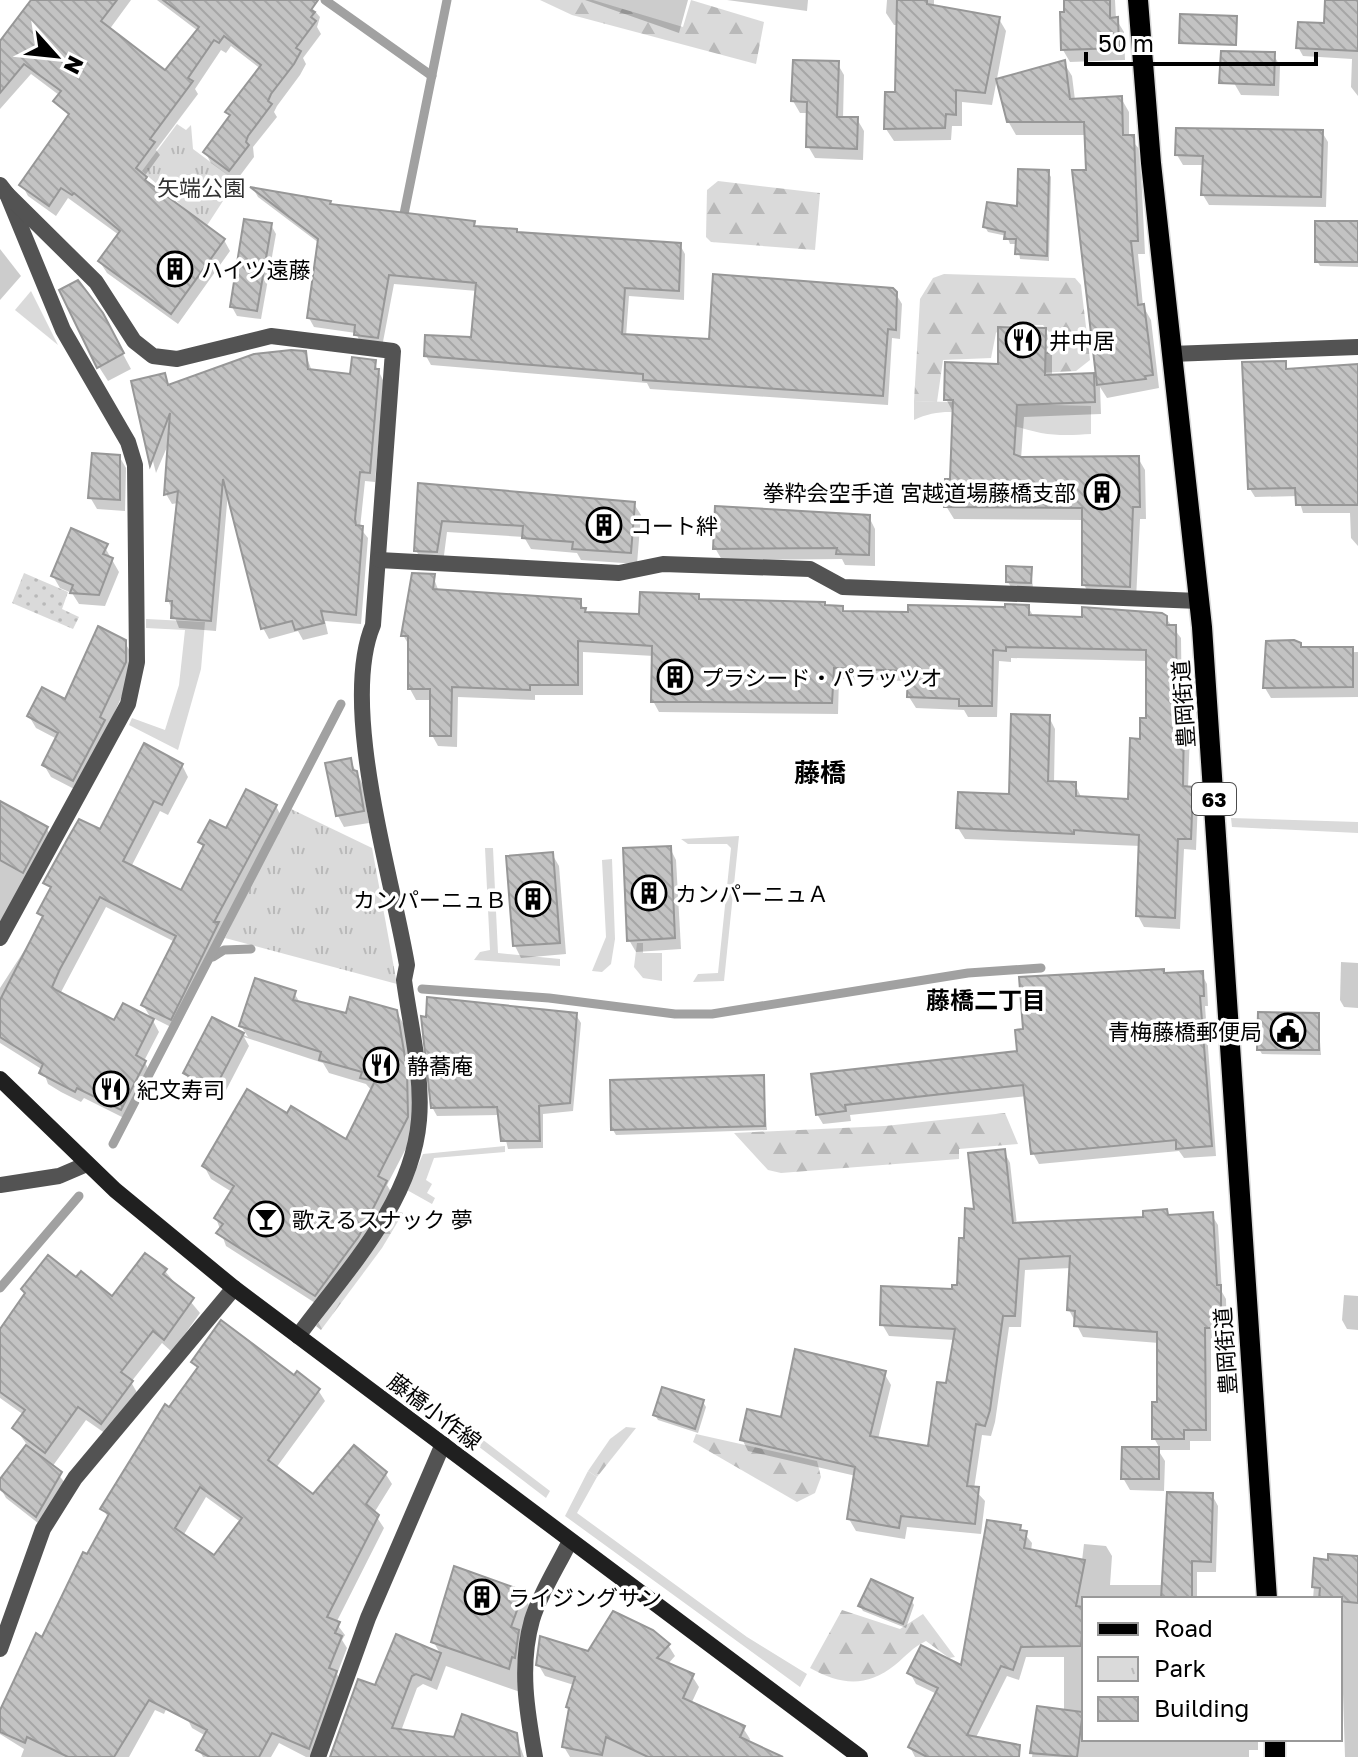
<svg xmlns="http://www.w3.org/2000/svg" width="1358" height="1757" font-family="'Golos Text','Noto Sans JP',sans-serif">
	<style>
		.grass { fill: #dadada }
		.forest { fill: url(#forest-firs) }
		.park { fill: url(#park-tufts) }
		.garden { fill: url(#garden-dots) }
		.shadow { fill: #0003; fill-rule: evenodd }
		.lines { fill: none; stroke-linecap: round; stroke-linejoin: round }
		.stream { stroke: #a1a1a1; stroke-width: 9 }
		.building { fill: url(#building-back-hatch); stroke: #979797; stroke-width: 2; fill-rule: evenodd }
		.primary-casing { stroke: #dbdbdb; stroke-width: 23 }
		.minor { stroke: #535353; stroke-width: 16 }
		.secondary { stroke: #202020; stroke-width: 16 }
		.primary { stroke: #000; stroke-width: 20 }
		.labels { text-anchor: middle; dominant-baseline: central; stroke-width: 7; stroke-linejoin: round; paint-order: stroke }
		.shield { fill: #fff; stroke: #4c4c4c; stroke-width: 2 }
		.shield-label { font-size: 20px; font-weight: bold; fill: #000 }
		.park-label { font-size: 22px; fill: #313131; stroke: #fff }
		.poi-label { font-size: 22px; fill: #000; stroke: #fff; text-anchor: start }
		.street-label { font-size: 22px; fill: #000; stroke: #fff }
		.neighbourhood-label { font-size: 24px; font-weight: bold; fill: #000; stroke: #fff }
		.quarter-label { font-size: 26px; font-weight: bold; fill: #000; stroke: #fff }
	</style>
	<defs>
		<pattern id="forest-firs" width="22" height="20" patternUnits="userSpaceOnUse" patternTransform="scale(2)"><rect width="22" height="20" fill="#dadada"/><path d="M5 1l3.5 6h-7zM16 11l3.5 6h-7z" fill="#b9b9b9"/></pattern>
		<pattern id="park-tufts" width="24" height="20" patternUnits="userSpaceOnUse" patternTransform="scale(2)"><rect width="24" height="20" fill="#dadada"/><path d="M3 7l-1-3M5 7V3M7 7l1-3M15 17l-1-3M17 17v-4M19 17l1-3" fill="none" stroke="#b9b9b9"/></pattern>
		<pattern id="garden-dots" width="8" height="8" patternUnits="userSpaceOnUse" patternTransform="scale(2)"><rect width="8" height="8" fill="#dadada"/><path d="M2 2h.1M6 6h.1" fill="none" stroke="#b9b9b9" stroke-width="1.8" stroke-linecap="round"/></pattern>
		<pattern id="building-back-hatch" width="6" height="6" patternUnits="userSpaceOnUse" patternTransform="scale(2)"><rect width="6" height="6" fill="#c3c3c3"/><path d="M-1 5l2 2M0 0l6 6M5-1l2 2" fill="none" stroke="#a6a6a6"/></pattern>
	</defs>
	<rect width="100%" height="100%" fill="#fff"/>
	<g class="grass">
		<path d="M31 291 58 345 15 310Z"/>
		<path d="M914 401 1091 406V434C1075 435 1058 436 1041 433 999 425 957 399 914 420Z"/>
		<path d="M146 619 205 622 201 669 178 750 129 725 132 718 165 730 179 685 185 630 146 628Z"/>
		<path d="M1231 818 1358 822V833L1232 827Z"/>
		<path d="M739 836 724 981 693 982 698 974 718 973 731 848 727 844H688L681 839Z"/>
		<path d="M485 848H493L498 953 560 959V966L474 960 480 952 490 950Z"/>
		<path d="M612 859 615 939 611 964 602 972 592 971 606 937 602 860Z"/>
		<path d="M637 943H643V953H662V981L643 978 634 967Z"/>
		<path d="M505 1146V1152L434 1158 426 1180 432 1184 427 1193 435 1198 432 1204 407 1190 423 1154Z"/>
		<path d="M432 1401 550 1491 546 1498 428 1408Z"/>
		<path d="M588 1471 597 1477 577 1513 747 1637 807 1674 800 1687 565 1516Z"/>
	</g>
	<g class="forest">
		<path d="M540 0H593L683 27 691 0 764 22 756 64 572 15Z"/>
		<path d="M718 181 820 193 815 250 711 242 706 237 707 190Z"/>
		<path d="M944 274 1075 278 1081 285 1090 360 1076 371 1037 373 1039 358 1048 351 1049 332 1043 325 1002 326 996 333 991 358 943 360 937 402 914 401 920 299 933 278Z"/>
		<path d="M1005 1113 1018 1144 959 1149V1159L781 1173 768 1170 734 1133 885 1126Z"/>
		<path d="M396 1211 403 1213 382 1248 321 1330 316 1326Z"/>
		<path d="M626 1427 636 1428 597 1477 588 1471 610 1439Z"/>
		<path d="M696 1434 817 1461 821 1477 815 1493 797 1502 693 1442Z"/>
		<path d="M842 1610 900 1629 923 1614 955 1657 949 1658 926 1641C913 1647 906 1656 895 1665 866 1688 841 1685 810 1668Z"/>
	</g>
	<g class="park">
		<path d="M177 124 186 130 191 125 193 149 236 181 206 227 142 171Z"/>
		<path d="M289 808 372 848 397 984 225 938Z"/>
	</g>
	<path class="garden" d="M24 573 68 592 62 609 79 617 73 629 12 603Z"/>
	<g class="shadow">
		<path d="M33 0H131L109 30 166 73 198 31 157 0H305L320 17 317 27 321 34 303 58 306 64 300 75 277 106 274 112 277 117 253 147 254 157 236 181 211 163 205 152 231 118 227 112 261 69 231 46 226 53 221 50 195 89 198 94 156 150 160 155 144 177 150 187 224 240 230 251 178 324 107 273 100 262 119 235 68 198 56 216 28 196 22 185 109 60 63 98 31 74 0 109V44Z"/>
		<path d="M585 0H688L679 33Z"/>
		<path d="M727 0H808L807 11Z"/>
		<path d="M887 0H934V8L999 19 1006 31 992 105 962 102V126H952L951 140 894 141 886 129 897 94 898 25H894L886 13Z"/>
		<path d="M1064 0H1115L1116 19 1124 32 1125 60 1070 62 1063 50Z"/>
		<path d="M1327 0H1358V96L1351 87 1352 59 1303 56 1298 47 1325 25Z"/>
		<path d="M1273 54 1280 66 1279 96 1241 95 1234 83Z"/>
		<path d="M837 63 844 75 843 119H857L864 131 863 160 815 158 808 146 809 113H800L793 101Z"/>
		<path d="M1064 63 1072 76 1075 100 1121 98 1129 112V137L1140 150 1145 254H1138L1143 306 1151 320 1159 388 1107 398 1100 387 1101 414 1024 417 1021 459 1138 458 1145 470 1146 519H1140L1136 600 1092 598 1084 585V520L954 519 946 506 952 481 953 412 946 399 1000 366 1045 330 1052 343V377L1093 375 1099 386 1074 172H1088L1087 135H1016L1008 121Z"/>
		<path d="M1322 132 1328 142 1326 207 1209 205 1203 195 1204 165H1183L1177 155Z"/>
		<path d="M1048 172 1051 177 1049 261 1020 259 1018 244H1010L1007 236 988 232 985 227 1019 209Z"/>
		<path d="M254 190 330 203 332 206 474 223 476 228 518 234 680 245 685 254 684 300 629 296 626 337 711 341 896 294 902 304 900 339 892 338 888 405 650 389 647 383 431 365 426 356 473 339 477 291 394 284 382 347 361 344 356 333 314 327 309 318 319 243 258 197Z"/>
		<path d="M1358 223V267L1320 266 1317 261Z"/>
		<path d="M271 225 276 234 261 319 237 316 232 307Z"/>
		<path d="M0 249 21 276 0 300Z"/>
		<path d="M110 330 131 369 108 381 99 367Z"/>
		<path d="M305 353 312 371 352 377 374 362 384 382 375 482 365 481 360 528 368 538 361 624 325 621 328 634 303 640 298 631 269 639 263 628 228 492 216 631 179 628 168 600 178 503 172 504 166 494 170 440 156 473 133 383 164 375 170 386Z"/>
		<path d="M1284 363 1289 371 1358 366V546L1351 538 1350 513H1303L1298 496 1255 497 1250 489Z"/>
		<path d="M119 456 126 468 125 511 97 509 90 497Z"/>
		<path d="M419 485 634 504 641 515 637 564 581 560 577 553 531 549 524 537 447 532 443 563 422 562 416 550Z"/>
		<path d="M869 517 875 529V566L845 565 842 559 722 560 715 548Z"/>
		<path d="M103 544 119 572 105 606 79 604 72 593 60 588 53 576Z"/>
		<path d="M1031 569 1033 588 1011 587 1008 582Z"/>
		<path d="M433 576 439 592 580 601 586 614 641 616 698 596 701 601 842 608 845 613 910 614 1028 607 1034 617H1165L1181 638 1182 719 1190 731 1188 789 1198 800 1196 850 1184 849 1180 929 1144 927 1138 916 1141 846 965 839 958 828 1011 796 1049 717 1055 729 1054 783 1075 784 1082 799 1130 802 1148 720V661L1011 658V662L999 661 997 717H968L964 710 916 708 909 697 910 681 839 679 838 714 659 712 653 701 654 656 583 652V695H535V700L458 697 457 747 438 746 432 735V700H416L410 689V647L403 635Z"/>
		<path d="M124 641 131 653V675L80 792 51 777 44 765 57 739 36 728 29 716 66 701Z"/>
		<path d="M1293 642 1309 653 1358 652V697L1271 698 1265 688Z"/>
		<path d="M350 760 363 785 369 823 344 827 338 816Z"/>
		<path d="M182 765 188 777 168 815 160 811 131 867 181 893 204 849 200 842 276 806 282 818 221 931 224 935 177 1030 151 1017 159 1032 144 1061 151 1074 128 1120 84 1098 81 1102 61 1092 48 1084 43 1070 0 1043V988L101 832ZM106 907 175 942 143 1005 152 1020 114 1023 60 994Z"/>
		<path d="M0 810 47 829 53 840 0 937Z"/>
		<path d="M670 848 676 860 681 949 636 952 629 940Z"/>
		<path d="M552 854 559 866 566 954 521 958 515 946Z"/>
		<path d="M1341 962 1358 963V1008L1344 1007 1340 1000Z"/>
		<path d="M1163 971 1165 975 1201 973 1207 984 1208 1006H1205L1216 1156 1184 1158 1179 1151 1039 1164 1033 1153 1027 1096 850 1115 851 1121 823 1124 817 1114 814 1075 1019 1052Z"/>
		<path d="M294 993 301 1004 348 1016 396 1011 404 1025 413 1083 415 1131 387 1185 393 1195 323 1308 226 1246 216 1218 232 1192 211 1179 204 1166 347 1142 372 1091 366 1084 329 1073 323 1063 244 1037 249 1046 221 1100 192 1085 185 1073 213 1020 248 1037 241 1026Z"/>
		<path d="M576 1015 581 1023 573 1111 543 1114V1148L508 1149 500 1115 437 1116 432 1107 428 1020Z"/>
		<path d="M1318 1015 1321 1055 1262 1054 1259 1049Z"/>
		<path d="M763 1077 767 1130 616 1135 613 1130Z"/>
		<path d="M1004 1151 1010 1163 1017 1225 1145 1219 1166 1212 1169 1217 1211 1214 1218 1225 1222 1292 1226 1299 1227 1339H1211V1441H1190V1450H1158L1165 1461 1164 1491 1130 1490 1123 1478 1124 1449H1160L1154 1438 1159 1404V1343L1083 1337 1069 1310 1072 1268 1025 1270 1021 1327H1009L995 1422 991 1436 982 1435 974 1489 985 1501 981 1534 907 1527 905 1539 856 1531 849 1519 856 1476 748 1451 742 1439 884 1373 891 1385 878 1439 930 1448 948 1386 955 1340 889 1336 882 1324 959 1287 966 1240Z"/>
		<path d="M165 1271 200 1313 172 1352 162 1343 131 1382 139 1396 109 1436 86 1420 52 1467 66 1484 43 1527 6 1498 0 1487 28 1446 15 1428 24 1415 0 1398V1332L26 1295 23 1290 76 1280 113 1299Z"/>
		<path d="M1344 1295 1358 1296V1330L1347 1329 1342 1320Z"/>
		<path d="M194 1362 294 1378 318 1390 325 1401 276 1468 314 1497 385 1473 392 1484 374 1513 384 1528 336 1623 345 1635 342 1640 347 1648 337 1674 342 1684 316 1757H306L279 1743 271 1757H203L199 1750 206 1736 192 1728 174 1692 164 1714 155 1710 129 1757H21L24 1749 0 1734V1715L109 1519 103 1509 198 1370ZM206 1497 242 1523 215 1557 183 1536Z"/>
		<path d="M703 1402 706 1407 698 1433 658 1420 655 1415Z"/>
		<path d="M1212 1495 1218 1506 1216 1572H1197V1599H1084V1739H1258V1750H1249V1757H1032L1039 1708 1064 1711V1657H1026L1019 1680 1007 1676 966 1757H915L910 1747 937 1694 916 1684 910 1673 962 1668 1019 1527 1032 1543 1031 1551 1082 1561 1084 1544 1106 1546 1112 1556 1110 1585H1163Z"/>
		<path d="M1358 1558V1757H1345L1340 1599H1313L1316 1560Z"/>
		<path d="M522 1593 537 1619 523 1693 446 1666 437 1690 423 1684 417 1688 401 1731 455 1740 516 1735 524 1757H332L376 1687 397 1637 441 1655 433 1641Z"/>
		<path d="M911 1600 914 1605 906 1628 863 1611 860 1606Z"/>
		<path d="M668 1645 675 1656 667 1665 692 1676 699 1687 691 1704 743 1728 750 1739 748 1743 761 1757H570L564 1747 574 1685 545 1676 538 1664 589 1653Z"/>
	</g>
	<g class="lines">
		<g class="stream">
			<path d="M325 0 432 76"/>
			<path d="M402 224 447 0"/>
			<path d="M213 957 224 950 251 949"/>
			<path d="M422 989 549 998 675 1014H712L968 973 1041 968"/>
			<path d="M113 1144 341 704"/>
			<path d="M0 1288 79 1196"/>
		</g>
	</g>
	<g class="building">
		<path d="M31 0H117L101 21 165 70 199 27 163 0H318L311 10 315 12 311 17 316 21 296 48 301 51 294 64 271 94 268 101 272 104 248 136 246 142 249 145 229 171 203 152 230 115 225 112 261 65 224 36 219 43 214 40 188 78 193 81 150 139 155 142 136 168 147 177 145 180 225 239 171 314 98 261 120 231 74 193 72 195 61 188 49 206 19 185 69 114 53 101 61 91 24 64 0 93V41Z"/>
		<path d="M897 0H927V4L1000 17 985 93 956 90V115L946 114 945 128 884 129 885 92H895Z"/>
		<path d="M1064 0H1110V18L1118 17 1119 48 1061 50 1060 12H1064Z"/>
		<path d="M1325 0H1358V51L1296 48 1298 22 1324 23Z"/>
		<path d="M1180 14 1237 16 1236 45 1179 43Z"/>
		<path d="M1221 51 1275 52 1274 85 1219 83Z"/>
		<path d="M793 60 839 61 837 117H858L857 149 806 147 807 102 791 101Z"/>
		<path d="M1065 60 1070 99 1122 96 1123 135H1134L1138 241H1131L1138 305 1144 304 1153 375 1145 376 1146 379 1097 385 1072 170H1086L1084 122H1007L996 79Z"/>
		<path d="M1176 128 1323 130 1321 197 1201 195 1203 156 1175 155Z"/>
		<path d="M1018 169 1049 170 1047 256 1015 254 1016 239H1004L1005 232 983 227 987 202 1017 206Z"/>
		<path d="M250 187 331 201 330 204 475 221 474 226 517 229V232L681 243 679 291 625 288 622 334 709 339 713 274 893 288 897 292 896 330 888 329 883 396 643 380V374L424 356 425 335 471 337 476 283 389 275 378 338 354 335 355 325 307 318 318 239Z"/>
		<path d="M244 219 272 223 257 311 230 307Z"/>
		<rect x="1315" y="221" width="43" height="41"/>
		<path d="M78 280 103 313 124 353 97 368 59 290Z"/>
		<path d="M998 327 1046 328 1045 375 1094 373 1095 402 1017 405 1014 454 1021 457 1139 456 1140 507H1133L1130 587 1082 585V508L944 507 945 479H950L953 400H944L945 362 998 364Z"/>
		<path d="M291 350 306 351 308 369 350 374 352 357 376 360 375 369H379L370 473 360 472 355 519 356 525 363 526 356 615 321 611 324 623 295 630 292 621 261 629 223 479 211 621 171 618 172 601H166L178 491 164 495 170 413 150 466 131 381 165 373 168 385 254 354Z"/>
		<path d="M1286 361V369L1358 364V505H1296L1295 488 1248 489 1242 362Z"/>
		<path d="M92 453 120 455V500L88 498Z"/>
		<path d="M418 483 635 502 631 553 572 549 573 542 522 538 523 526 442 521 437 552 414 551Z"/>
		<path d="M715 506 870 515 869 555 836 554 837 548 713 549Z"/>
		<path d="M71 528 108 544 103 554 113 558 99 595 70 593 73 585 51 576Z"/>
		<path d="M1006 566 1032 567 1031 583 1006 582Z"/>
		<path d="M412 573 435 574 433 589 581 599V608H586L585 612 639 614 640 592 699 594V599L825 602V605L843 606V611L908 612V605L1005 607V604L1029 605V615L1082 617V607L1162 613 1167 616V625H1176L1177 718H1184L1183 786 1193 787 1191 839H1178L1175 918 1136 916 1139 835 1074 830V834L956 828 958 792 1009 794 1011 714 1050 715 1048 781 1076 782V796L1128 799 1130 738 1140 739V718H1146V650L1006 647V651L993 650 992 706H959V699L907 697 908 671 834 668 832 703 699 702H651L652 646 578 641V685H530V690L452 687 451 736H430V689H408V636H401Z"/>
		<path d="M98 626 126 640V662L100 717 105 720 73 781 42 765 58 733 27 716 42 687 65 699Z"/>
		<path d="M1294 640 1301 643V647H1353V687L1263 688 1266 641Z"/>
		<path d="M144 743 183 764 162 805 154 801 123 861 181 890 204 845 198 842 210 820 226 828 246 789 277 805 214 922H219L171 1020 141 1005 176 936 100 897 60 969 52 987 56 990 114 1020 123 1003 154 1019 136 1055 146 1061 121 1110 77 1088 75 1092 39 1073 43 1064 0 1037V1000L43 916 37 913 51 887 43 883 68 838 79 819 100 829Z"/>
		<path d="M351 758 353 770 357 771 364 811 336 816 325 763Z"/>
		<path d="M0 801 48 827 23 873 0 860Z"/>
		<path d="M671 846 675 938 627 941 623 848Z"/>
		<path d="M553 852 560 943 513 946 506 856Z"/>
		<path d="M1164 969V973L1203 971 1204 996H1200L1212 1146 1176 1149V1140L1031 1154 1023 1085 845 1105 846 1111 816 1115 811 1074 1017 1051 1015 1030 1023 1029 1019 977Z"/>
		<path d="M255 978 296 991 293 1000 346 1013 350 997 397 1010 407 1069 408 1117 378 1176 387 1181 359 1236 315 1296 216 1233 223 1224 214 1218 234 1186 202 1166 247 1089 287 1113 291 1106 346 1139 375 1081 360 1078 362 1072 319 1060 321 1052 239 1026Z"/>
		<path d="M427 997 577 1013 570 1103 539 1106 540 1141H501L497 1107 431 1108 421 1016 426 1017Z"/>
		<path d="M1258 1012 1319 1013V1050H1257Z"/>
		<path d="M212 1017 244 1033 214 1090 183 1073Z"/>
		<path d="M764 1075 765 1126 611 1130 610 1080Z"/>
		<path d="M1005 1149 1013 1223 1143 1217V1211L1167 1209 1168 1215 1213 1212 1217 1285H1221V1328H1205L1206 1430H1184V1439H1152V1402H1157V1332L1074 1326 1075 1311 1067 1310 1070 1256 1019 1259 1015 1316H1003L990 1410 985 1426 976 1424 967 1486 979 1487 975 1524 901 1516 899 1528 847 1519 855 1467 740 1440 747 1409 781 1417 795 1349 886 1371 870 1436 928 1446 937 1382 946 1383 955 1329 880 1325 881 1286 952 1289V1285H957L959 1238H964L965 1208 974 1209 968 1153Z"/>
		<path d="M145 1253 167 1269 163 1274 194 1298 164 1340 153 1331 121 1372 133 1381 101 1424 78 1407 45 1453 12 1428 25 1410 0 1392V1329L25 1293 21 1289 48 1255 76 1277 81 1271 112 1296Z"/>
		<path d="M221 1320 294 1375 297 1371 320 1389 268 1460 313 1494 354 1445 387 1472 366 1504 379 1515 327 1617 340 1622 335 1633 342 1636 329 1668 337 1671 309 1749 272 1733 259 1757H210L196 1750 207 1730 149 1700 114 1757H68L27 1737 25 1743 0 1732V1710L36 1633 42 1637 83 1552 87 1554 109 1514 100 1509 165 1404 169 1407 198 1367 191 1362ZM200 1487 242 1518 214 1555 175 1528Z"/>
		<path d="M662 1387 704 1400 695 1429 653 1415Z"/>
		<path d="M26 1445 62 1472 36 1517 0 1489V1479Z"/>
		<path d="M1122 1447H1159V1479H1121Z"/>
		<path d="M1167 1492 1213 1493 1211 1562 1192 1561V1599H1161Z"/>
		<path d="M987 1520 1021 1525 1020 1530 1027 1531 1024 1548 1085 1560 1076 1606 1084 1607 1081 1646 1021 1647 1013 1670 1001 1666 967 1735 1020 1745 1019 1757H927L908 1747 938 1688 907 1673 921 1645 961 1665Z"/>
		<path d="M1328 1554 1358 1556V1603L1319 1599 1320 1588 1312 1587 1314 1558 1328 1560Z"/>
		<path d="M454 1566 524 1591 511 1627 519 1630 515 1658 512 1657 509 1669 431 1642Z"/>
		<path d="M871 1579 913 1598 903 1624 858 1606Z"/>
		<path d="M613 1611 653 1630 670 1644 657 1658 694 1674 683 1698 745 1726 740 1737 783 1757H648L606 1737 602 1755 562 1747 569 1708 566 1707 575 1677 536 1665 540 1636 588 1651Z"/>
		<path d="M396 1634 441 1653 431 1680 416 1674 412 1676 392 1728 454 1737 462 1714 517 1733 520 1757H330L358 1679 375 1685Z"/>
		<path d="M1037 1706 1083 1712 1077 1757 1030 1753Z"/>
	</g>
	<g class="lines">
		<g class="primary-casing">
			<g id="primary">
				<path d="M1138 0 1151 163 1202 627 1267 1599"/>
				<path d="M1275 1739V1757"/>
			</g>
		</g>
		<g class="minor">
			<path d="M0 185 7 194 63 330 128 442 135 465 137 662 128 704 0 938"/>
			<path d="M7 194 96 282 134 341 153 356 177 359 271 336 393 351 373 625C339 706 392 876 407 965L404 980C410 1025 423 1074 419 1120 412 1203 346 1271 298 1336"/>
			<path d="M1171 354 1358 347"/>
			<path d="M379 560 619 573 663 564 810 569 843 587 1199 601"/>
			<path d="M0 1185 59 1176 87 1164"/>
			<path d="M0 1649 43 1529 75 1478 234 1288"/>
			<path d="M318 1757 368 1618 443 1444"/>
			<path d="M535 1757C527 1712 519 1666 532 1620 540 1593 558 1566 570 1541"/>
		</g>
		<path class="secondary" d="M0 1079 115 1190 234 1288 860 1757"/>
		<use href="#primary" class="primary"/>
	</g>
	<defs>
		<g id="building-ring" transform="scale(1.8)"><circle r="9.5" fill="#fff" stroke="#000" stroke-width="1.5"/><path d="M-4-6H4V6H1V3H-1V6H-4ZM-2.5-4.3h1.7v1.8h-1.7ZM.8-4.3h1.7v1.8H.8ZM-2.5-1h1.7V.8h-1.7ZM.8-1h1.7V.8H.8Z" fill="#000"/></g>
		<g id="restaurant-ring" transform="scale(1.8)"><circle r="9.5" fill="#fff" stroke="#000" stroke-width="1.5"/><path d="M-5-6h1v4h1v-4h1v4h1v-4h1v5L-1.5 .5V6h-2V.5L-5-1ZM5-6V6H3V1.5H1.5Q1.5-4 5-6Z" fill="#000"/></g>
		<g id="civic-ring" transform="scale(1.8)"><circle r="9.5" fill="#fff" stroke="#000" stroke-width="1.5"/><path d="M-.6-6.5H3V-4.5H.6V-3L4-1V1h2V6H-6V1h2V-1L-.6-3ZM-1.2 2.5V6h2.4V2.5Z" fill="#000"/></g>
		<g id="bar-ring" transform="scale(1.8)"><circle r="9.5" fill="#fff" stroke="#000" stroke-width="1.5"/><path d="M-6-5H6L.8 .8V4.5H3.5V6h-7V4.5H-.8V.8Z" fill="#000"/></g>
	</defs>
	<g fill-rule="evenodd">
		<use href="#building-ring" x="175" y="269"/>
		<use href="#restaurant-ring" x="1023" y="340"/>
		<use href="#building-ring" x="1102" y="492"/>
		<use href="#building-ring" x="604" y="525"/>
		<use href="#building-ring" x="675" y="677"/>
		<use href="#building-ring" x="649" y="893"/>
		<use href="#building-ring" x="533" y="899"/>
		<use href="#civic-ring" x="1288" y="1031"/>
		<use href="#restaurant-ring" x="381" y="1065"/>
		<use href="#restaurant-ring" x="111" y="1089"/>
		<use href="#bar-ring" x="266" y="1219"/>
		<use href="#building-ring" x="482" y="1597"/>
	</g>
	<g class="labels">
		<rect class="shield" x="1192" y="783" width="44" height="32" rx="6"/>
		<g class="shield-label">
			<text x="1214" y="799">63</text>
		</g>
		<g class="park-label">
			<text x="201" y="187">矢端公園</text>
		</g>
		<g class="poi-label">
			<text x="201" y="269">ハイツ遠藤</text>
			<text x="1049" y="340">井中居</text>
			<text x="1076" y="492" text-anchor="end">拳粋会空手道 宮越道場藤橋支部</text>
			<text x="630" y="525">コート絆</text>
			<text x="701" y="677">プラシード・パラッツオ</text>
			<text x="675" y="893">カンパーニュＡ</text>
			<text x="507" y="899" text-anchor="end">カンパーニュＢ</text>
			<text x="1262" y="1031" text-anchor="end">青梅藤橋郵便局</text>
			<text x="407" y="1065">静蕎庵</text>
			<text x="137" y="1089">紀文寿司</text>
			<text x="292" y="1219">歌えるスナック 夢</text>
			<text x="508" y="1597">ライジングサン</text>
		</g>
		<g class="street-label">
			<text transform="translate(1183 704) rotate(-94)">豊岡街道</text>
			<text transform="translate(1225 1351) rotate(-94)">豊岡街道</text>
			<text transform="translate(435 1411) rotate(37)">藤橋小作線</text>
		</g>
		<g class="neighbourhood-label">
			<text x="986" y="999">藤橋二丁目</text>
		</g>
		<g class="quarter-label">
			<text x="820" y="772">藤橋</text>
		</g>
	</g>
	<rect x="1082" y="1597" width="260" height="144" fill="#ffffff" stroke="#999999" stroke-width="2"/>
	<rect x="1098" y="1623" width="40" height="12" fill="#000000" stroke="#999999" stroke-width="2"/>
	<text x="1154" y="1637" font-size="24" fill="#000000">Road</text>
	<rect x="1098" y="1657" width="40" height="24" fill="url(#park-tufts)" stroke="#999999" stroke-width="2"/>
	<text x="1154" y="1677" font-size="24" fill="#000000">Park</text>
	<rect x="1098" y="1697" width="40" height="24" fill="url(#building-back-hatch)" stroke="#999999" stroke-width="2"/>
	<text x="1154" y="1717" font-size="24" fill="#000000">Building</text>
	<g transform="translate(56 56) rotate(117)" stroke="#ffffff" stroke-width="6" paint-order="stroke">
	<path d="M0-6L14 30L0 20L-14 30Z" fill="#000000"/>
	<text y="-12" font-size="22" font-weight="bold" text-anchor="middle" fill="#000000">N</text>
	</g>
	<path d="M1086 52v12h230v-12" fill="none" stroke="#000000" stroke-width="4"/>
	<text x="1098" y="52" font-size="24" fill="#000000" stroke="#ffffff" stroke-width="6" paint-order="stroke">50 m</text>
</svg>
